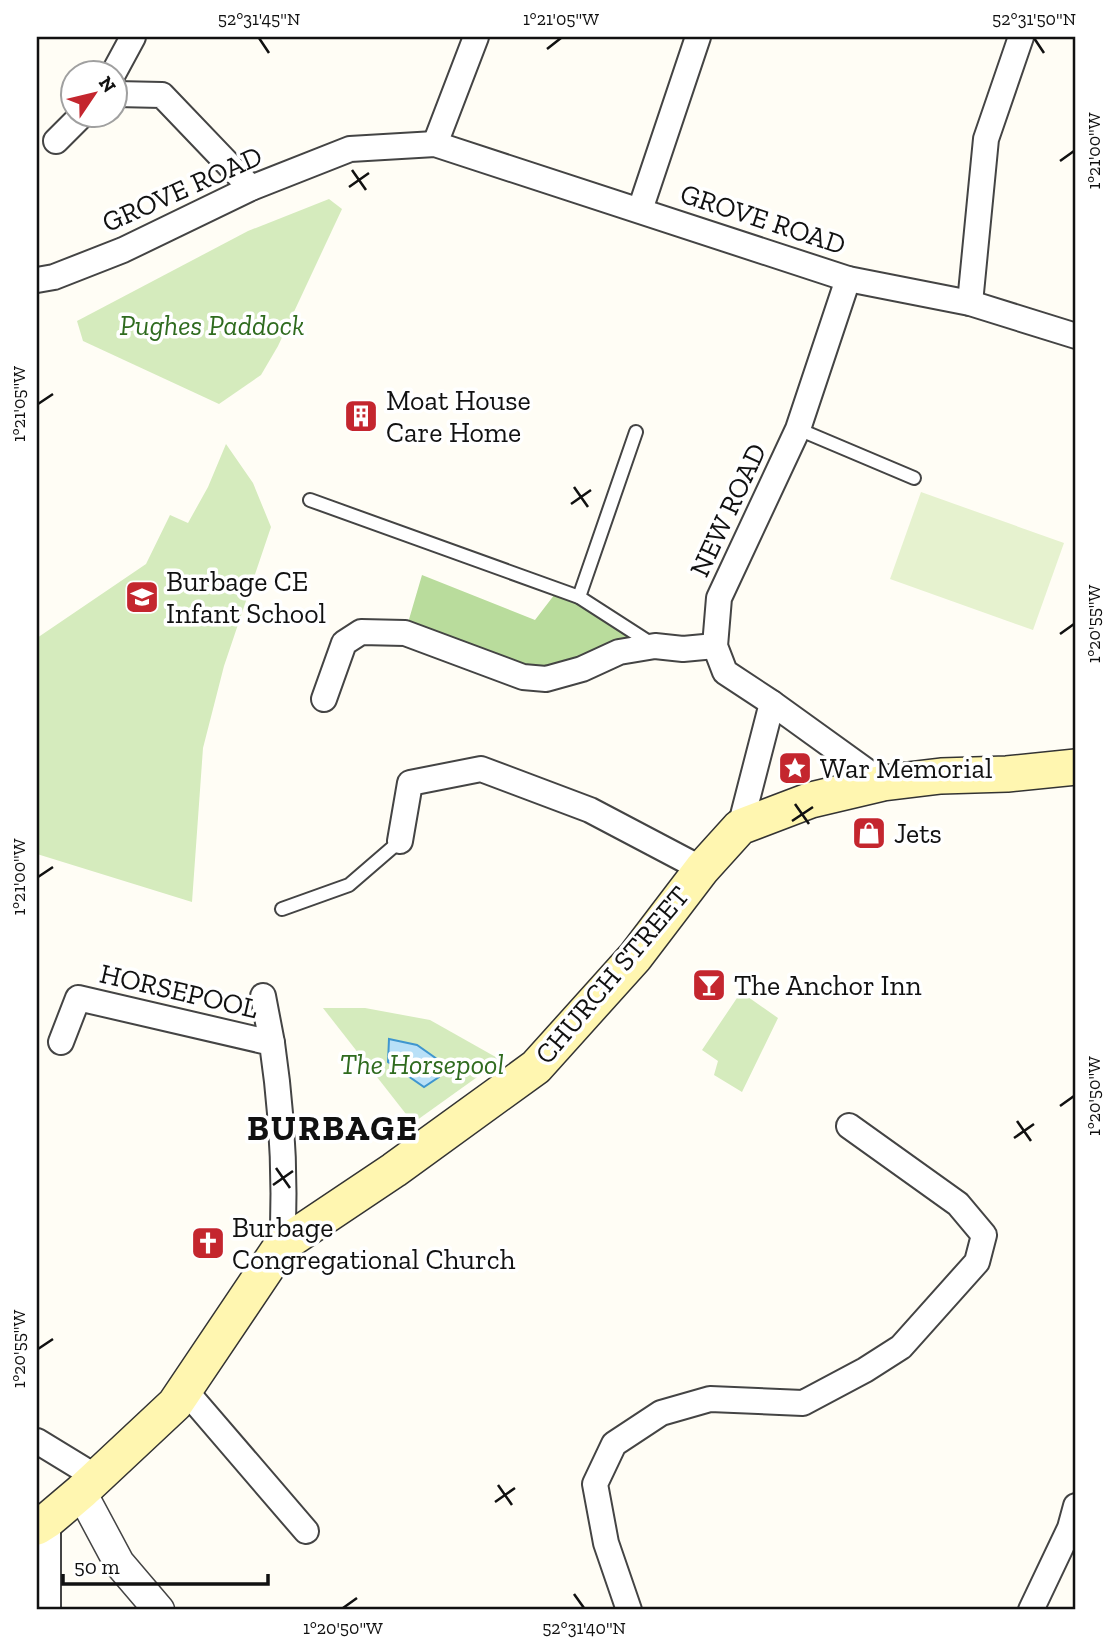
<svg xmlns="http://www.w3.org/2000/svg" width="1113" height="1647" font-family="'Zilla Slab',serif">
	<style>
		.green { fill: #d5ebbd }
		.forest { fill: #b9dc9c }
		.pitch { fill: #e6f2cf }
		.water { fill: #b9e0f7; stroke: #3f96cf; stroke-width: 2 }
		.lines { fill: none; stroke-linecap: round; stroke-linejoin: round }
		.service-casing { stroke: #444; stroke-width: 16 }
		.minor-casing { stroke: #444; stroke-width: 28 }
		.tertiary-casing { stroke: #444; stroke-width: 33 }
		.secondary-casing { stroke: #333; stroke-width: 38 }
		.service { stroke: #fff; stroke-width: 12 }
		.minor { stroke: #fff; stroke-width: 24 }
		.tertiary { stroke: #fff; stroke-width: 30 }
		.secondary { stroke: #fff6b0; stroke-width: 35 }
		.ticks { fill: none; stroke: #111; stroke-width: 2.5 }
		.labels { text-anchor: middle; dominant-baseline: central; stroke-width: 7; stroke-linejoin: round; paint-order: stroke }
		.street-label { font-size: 28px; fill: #111; stroke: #fff }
		.park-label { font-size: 28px; font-style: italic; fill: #2f6b1f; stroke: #fff }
		.poi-label { font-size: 28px; fill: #111; stroke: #fff; text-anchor: start }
		.district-label { font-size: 35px; font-weight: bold; letter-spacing: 2px; fill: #111; stroke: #fff }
		.neatline { fill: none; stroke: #111; stroke-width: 2.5 }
		.ticks-label { font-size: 18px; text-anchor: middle; fill: #111 }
	</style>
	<rect width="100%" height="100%" fill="#fffdf5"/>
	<g class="green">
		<path d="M329 199 342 209 278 346 261 375 219 404 83 341 77 321 248 231Z"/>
		<path d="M226 444 253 483 271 527 224 666 203 748 192 902 37 854V638L146 564 170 515 188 523 208 487Z"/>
		<path d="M741 992 778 1018 742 1092 714 1075 718 1061 702 1050Z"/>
		<path d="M323 1008H365L430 1020 501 1060 413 1123Z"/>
	</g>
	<path class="forest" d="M422 575 535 620 558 590 645 639 546 679 405 633Z"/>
	<path class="pitch" d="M921 492 1064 543 1033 630 890 579Z"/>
	<path class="water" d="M389 1039 417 1045 437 1059 439 1077 424 1087 388 1062Z"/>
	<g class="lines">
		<g class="service-casing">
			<g id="service">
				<path d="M798 429 914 478"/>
				<path d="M310 500 579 597 652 644"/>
				<path d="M579 597 636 432"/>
				<path d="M282 909 349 885 400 841"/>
			</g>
		</g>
		<g class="minor-casing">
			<g id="minor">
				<path d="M113 74 133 37"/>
				<path d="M116 94 162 95 251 188"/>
				<path d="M56 141 81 116"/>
				<path d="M435 144 476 37"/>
				<path d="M640 210 698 37"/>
				<path d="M37 280 54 277 123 250 251 188 350 149 435 144 848 279 970 303 1076 336"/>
				<path d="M970 303 986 139 1021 37"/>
				<path d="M324 699 344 643 361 632 405 633 523 677 546 679 582 669 619 652 655 646 683 649 715 646"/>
				<path d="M772 703 883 783"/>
				<path d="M740 827 772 703 725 672 715 646 719 598 798 429 848 279"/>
				<path d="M400 841 410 783 481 769 590 810 702 869"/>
				<path d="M263 996 272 1043"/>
				<path d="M61 1042 78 998 272 1043C282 1111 286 1177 282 1245"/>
				<path d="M184 1389 306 1531"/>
				<path d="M37 1441 96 1477"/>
				<path d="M48 1610V1520"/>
				<path d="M629 1610 606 1543 595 1484 614 1444 661 1413 710 1399 803 1403 865 1370 901 1347 977 1262 984 1235 958 1204 849 1126"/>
				<path d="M1031 1610 1070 1528 1076 1506"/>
			</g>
		</g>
		<g class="tertiary-casing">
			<path id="tertiary" d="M81 1492 119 1563 159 1610"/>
		</g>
		<g class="secondary-casing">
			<path id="secondary" d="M37 1527 48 1520 81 1492 175 1404 282 1245 394 1170 536 1067 635 957 702 869 740 827 811 800 883 783 941 776 1007 774 1076 767"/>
		</g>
		<use href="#service" class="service"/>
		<use href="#minor" class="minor"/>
		<use href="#tertiary" class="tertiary"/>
		<use href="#secondary" class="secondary"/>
	</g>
	<path class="ticks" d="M259 38 269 53M1034 38 1044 53M547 49 561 38M1060 161 1074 151M352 170 366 190M349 187 369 173M38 404 53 394M574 487 588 507M571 504 591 490M1060 634 1074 624M795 804 809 824M792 821 813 807M38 877 53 867M1060 1106 1074 1096M1017 1121 1031 1141M1014 1138 1034 1124M276 1168 290 1188M273 1185 293 1171M38 1349 53 1339M498 1485 512 1505M495 1502 515 1488M574 1594 584 1608M343 1608 357 1598"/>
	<defs>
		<g id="building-square" transform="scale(1.75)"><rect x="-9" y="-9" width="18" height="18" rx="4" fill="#c4262e" stroke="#fff"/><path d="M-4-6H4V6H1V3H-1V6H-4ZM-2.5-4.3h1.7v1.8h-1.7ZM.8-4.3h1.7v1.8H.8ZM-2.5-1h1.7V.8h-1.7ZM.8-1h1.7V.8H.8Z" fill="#fff"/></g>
		<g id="school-square" transform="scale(1.75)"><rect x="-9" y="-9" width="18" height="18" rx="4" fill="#c4262e" stroke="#fff"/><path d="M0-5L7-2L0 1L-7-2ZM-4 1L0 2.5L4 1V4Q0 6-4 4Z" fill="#fff"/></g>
		<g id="sight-square" transform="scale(1.75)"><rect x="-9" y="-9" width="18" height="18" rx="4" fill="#c4262e" stroke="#fff"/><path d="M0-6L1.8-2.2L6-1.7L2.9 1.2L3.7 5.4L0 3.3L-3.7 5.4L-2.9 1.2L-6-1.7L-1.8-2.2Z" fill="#fff"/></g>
		<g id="shop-square" transform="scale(1.75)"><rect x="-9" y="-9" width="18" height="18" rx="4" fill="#c4262e" stroke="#fff"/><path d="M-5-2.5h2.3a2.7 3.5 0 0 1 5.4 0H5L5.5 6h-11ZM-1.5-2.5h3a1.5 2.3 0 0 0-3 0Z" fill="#fff"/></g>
		<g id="bar-square" transform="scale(1.75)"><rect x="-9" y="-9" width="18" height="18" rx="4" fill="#c4262e" stroke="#fff"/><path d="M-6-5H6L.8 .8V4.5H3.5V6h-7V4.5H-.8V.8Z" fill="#fff"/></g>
		<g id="church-square" transform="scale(1.75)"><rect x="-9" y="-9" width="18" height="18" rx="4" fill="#c4262e" stroke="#fff"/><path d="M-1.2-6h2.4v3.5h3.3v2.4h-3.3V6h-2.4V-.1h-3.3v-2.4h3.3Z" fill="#fff"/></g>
	</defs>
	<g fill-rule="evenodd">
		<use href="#building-square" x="361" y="416"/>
		<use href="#school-square" x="142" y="597"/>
		<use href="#sight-square" x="795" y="768"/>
		<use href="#shop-square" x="869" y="833"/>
		<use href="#bar-square" x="709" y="985"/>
		<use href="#church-square" x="208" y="1243"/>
	</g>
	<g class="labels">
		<g class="street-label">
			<text transform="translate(182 189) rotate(-24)">GROVE ROAD</text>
			<text transform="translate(763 219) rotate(18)">GROVE ROAD</text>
			<text transform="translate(728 510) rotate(-65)">NEW ROAD</text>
			<text transform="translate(612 975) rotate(-50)">CHURCH STREET</text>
			<text transform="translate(179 991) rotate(13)">HORSEPOOL</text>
		</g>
		<g class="park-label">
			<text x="212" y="325">Pughes Paddock</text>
			<text x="422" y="1064">The Horsepool</text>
		</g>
		<g class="poi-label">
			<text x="386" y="400">Moat House<tspan x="386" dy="32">Care Home</tspan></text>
			<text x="166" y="581">Burbage CE<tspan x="166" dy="32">Infant School</tspan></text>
			<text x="820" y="768">War Memorial</text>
			<text x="894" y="833">Jets</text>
			<text x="734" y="985">The Anchor Inn</text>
			<text x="232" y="1227">Burbage<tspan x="232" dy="32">Congregational Church</tspan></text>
		</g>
		<g class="district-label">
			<text x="333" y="1128">BURBAGE</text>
		</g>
	</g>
	<rect width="1113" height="1647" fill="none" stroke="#ffffff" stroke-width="77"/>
	<g transform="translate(94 94) rotate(55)"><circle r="33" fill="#ffffff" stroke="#a0a0a0" stroke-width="2"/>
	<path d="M0-5L12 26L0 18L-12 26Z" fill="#c4262e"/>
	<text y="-10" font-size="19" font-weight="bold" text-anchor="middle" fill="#111111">N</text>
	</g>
	<path d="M63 1574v10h205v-10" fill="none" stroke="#111111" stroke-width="3.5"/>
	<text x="74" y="1574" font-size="21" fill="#111111" stroke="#ffffff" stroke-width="5" paint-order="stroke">50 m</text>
	<rect x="38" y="38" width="1036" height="1570" class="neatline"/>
	<g class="ticks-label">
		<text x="259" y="25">52°31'45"N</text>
		<text x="561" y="25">1°21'05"W</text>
		<text x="1034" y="25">52°31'50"N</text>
		<text transform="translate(1094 151) rotate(-90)" y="6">1°21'00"W</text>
		<text transform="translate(19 404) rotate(-90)" y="6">1°21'05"W</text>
		<text transform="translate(1094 624) rotate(-90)" y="6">1°20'55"W</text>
		<text transform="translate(19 877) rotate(-90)" y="6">1°21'00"W</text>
		<text transform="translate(1094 1096) rotate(-90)" y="6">1°20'50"W</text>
		<text transform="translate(19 1349) rotate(-90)" y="6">1°20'55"W</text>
		<text x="343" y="1634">1°20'50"W</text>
		<text x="584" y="1634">52°31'40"N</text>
	</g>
</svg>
